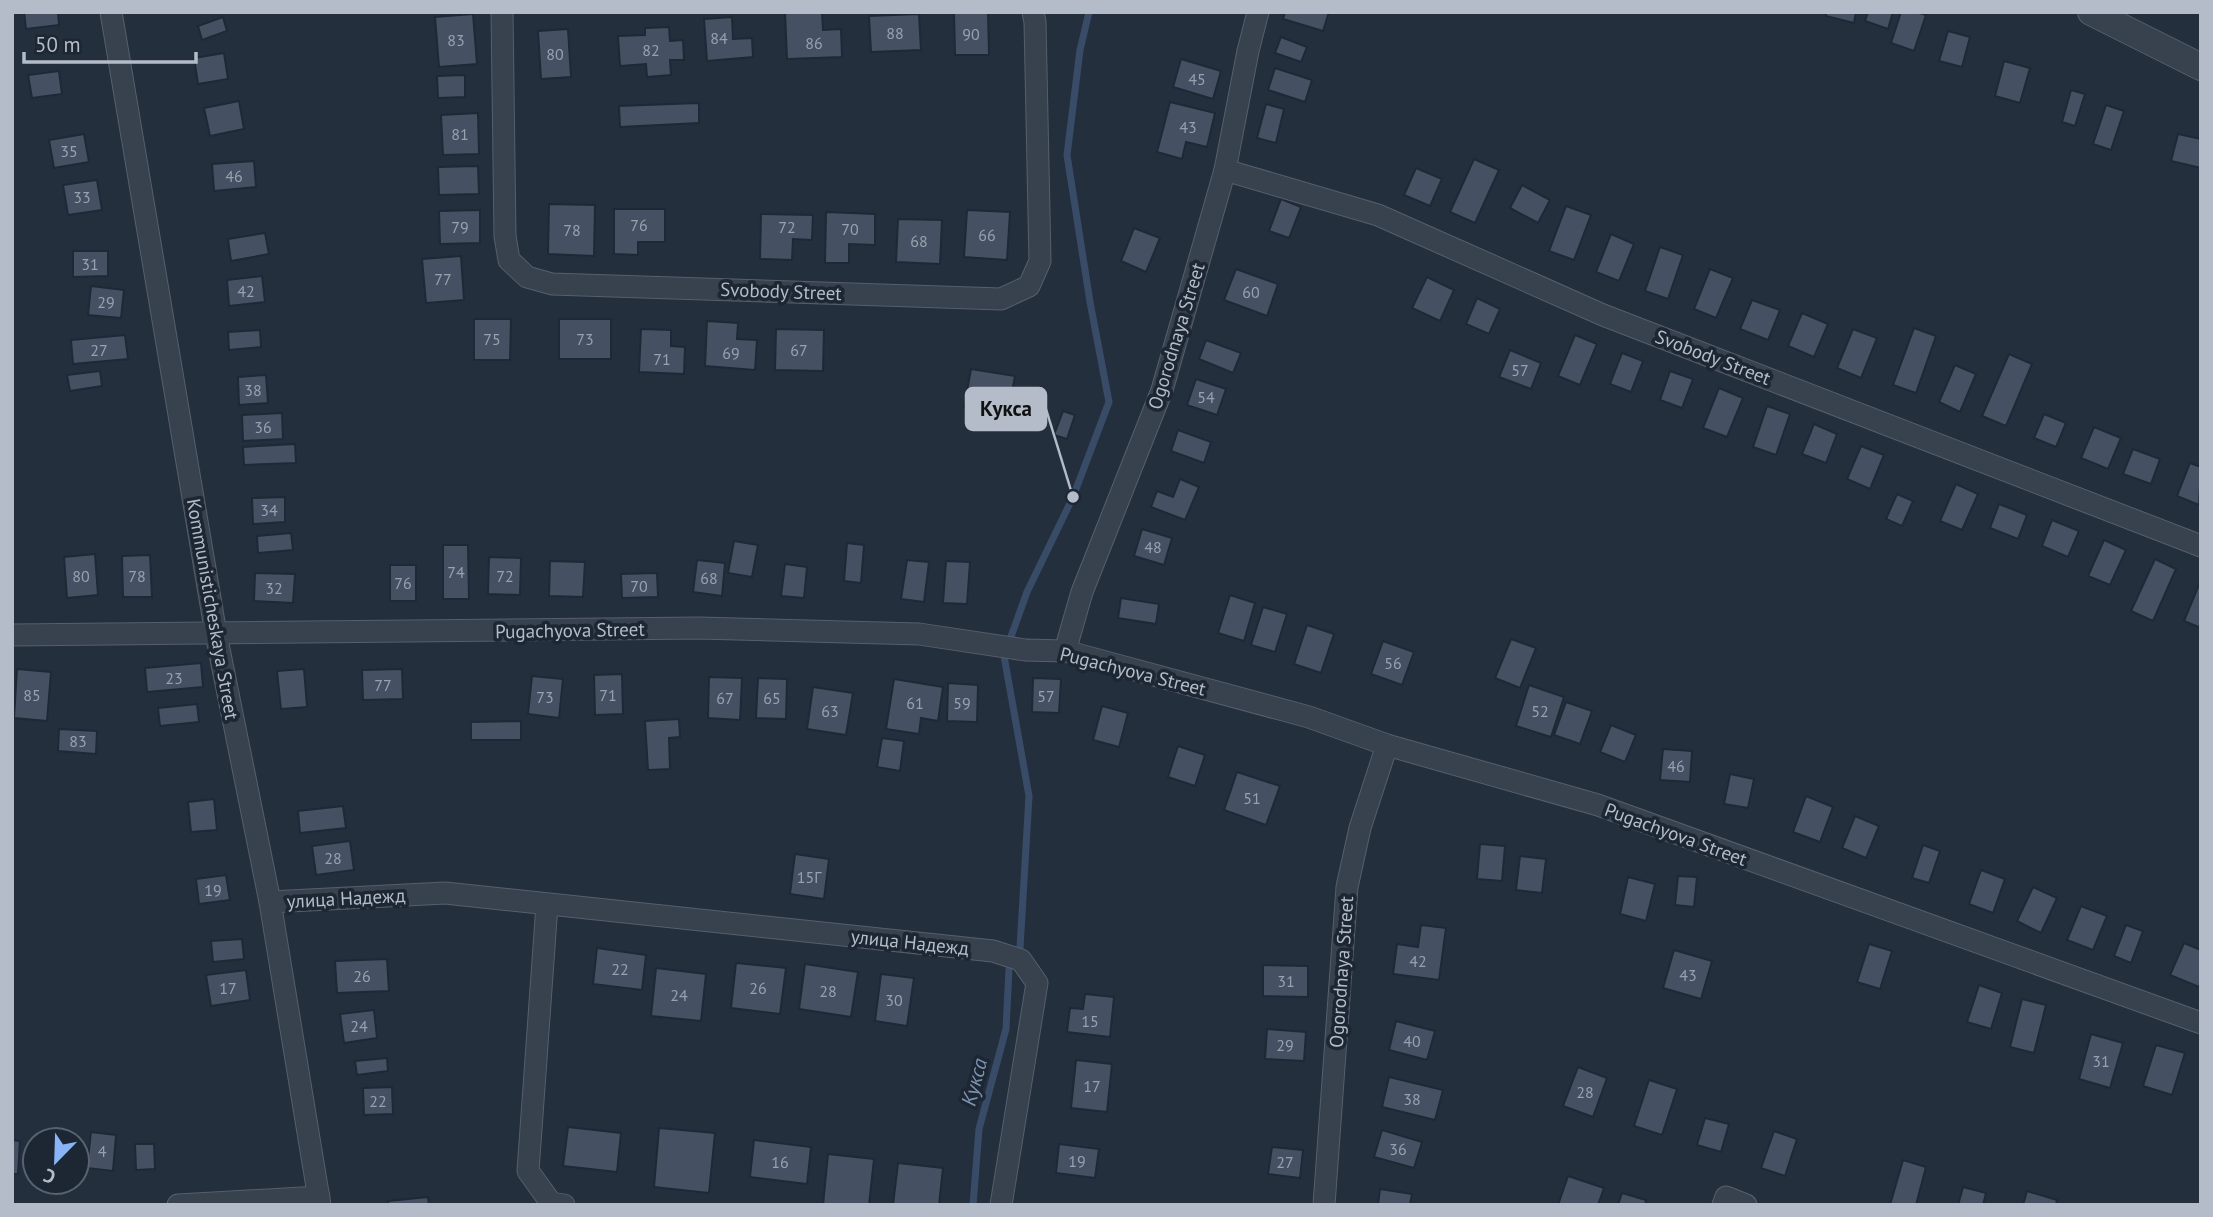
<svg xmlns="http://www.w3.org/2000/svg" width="2213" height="1217" font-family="'PT Sans',sans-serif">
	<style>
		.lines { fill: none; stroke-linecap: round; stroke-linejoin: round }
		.stream { stroke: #394c67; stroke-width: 7 }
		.building { fill: #455162; stroke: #1f2835; stroke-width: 2 }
		.minor-casing { stroke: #565f6c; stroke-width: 23 }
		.tertiary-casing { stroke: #565f6c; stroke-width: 28 }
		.minor { stroke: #38414e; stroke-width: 21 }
		.tertiary { stroke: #38414e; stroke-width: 26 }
		.labels { text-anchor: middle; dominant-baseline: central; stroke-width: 7; stroke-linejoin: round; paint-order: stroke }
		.number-label { font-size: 16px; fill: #98a1af }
		.street-label { font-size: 19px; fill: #b4bcc9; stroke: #1d2633 }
		.water-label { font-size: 21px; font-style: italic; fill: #7c92b1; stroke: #1d2633 }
		.leader { fill: none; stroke: #b4bcc9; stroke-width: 2.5 }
		.callout-dot { fill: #b4bcc9; stroke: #1d2633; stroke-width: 2.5 }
		.callout { fill: #b4bcc9; stroke: #b4bcc9; stroke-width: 2.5 }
		.callout-label { font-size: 21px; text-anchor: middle; font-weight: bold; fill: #111 }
	</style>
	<rect width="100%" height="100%" fill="#242f3e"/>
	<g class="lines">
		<g class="stream">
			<path d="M1020 948 1029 796 1004 656 1027 592 1073 497 1109 402 1090 302 1067 155 1080 50 1089 12"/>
			<path d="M973 1205 979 1129 1006 1029 1009 969"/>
		</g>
	</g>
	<g class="building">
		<path d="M24 12H58L59 25 26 29Z"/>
		<path d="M785 12H822L823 30 841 29 842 57 787 59Z"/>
		<path d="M954 12H988L989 55H955Z"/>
		<path d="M1285 12H1329L1323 31 1283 19Z"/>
		<path d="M1826 12H1856L1854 23 1826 16Z"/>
		<path d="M1868 12H1893L1888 29 1865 21Z"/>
		<path d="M1901 12H1916L1926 15 1914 51 1891 43Z"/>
		<path d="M473 14 477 64 439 67 435 17Z"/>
		<path d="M919 14 921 50 871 52 869 16Z"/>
		<path d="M223 17 227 31 202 40 198 26Z"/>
		<path d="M732 17 733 39 752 38 753 57 707 61 704 19Z"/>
		<path d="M669 27 670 41 683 40 684 60H670L671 75 647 77 646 64 620 66 618 36 645 35V28Z"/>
		<path d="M568 29 571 77 541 79 538 31Z"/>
		<path d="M1948 31 1970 37 1962 67 1939 61Z"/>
		<path d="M1281 37 1307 47 1301 62 1275 53Z"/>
		<path d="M224 53 228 79 198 84 194 58Z"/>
		<path d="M1181 59 1221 71 1213 99 1173 87Z"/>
		<path d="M2004 61 2030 68 2020 103 1995 96Z"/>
		<path d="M1275 68 1312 80 1305 102 1268 90Z"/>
		<path d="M59 71 62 94 32 98 28 75Z"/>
		<path d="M465 75V97L438 98 437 76Z"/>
		<path d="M2071 90 2085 94 2075 126 2062 122Z"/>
		<path d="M239 101 244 129 210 136 204 108Z"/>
		<path d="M1170 102 1215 113 1207 147 1186 142 1182 159 1157 152Z"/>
		<path d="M699 103V123L620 127 619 106Z"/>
		<path d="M1266 104 1284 109 1276 143 1257 138Z"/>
		<path d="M2106 105 2124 111 2111 150 2093 144Z"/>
		<path d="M478 113 479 154 443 155 441 115Z"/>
		<path d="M84 134 89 162 54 168 49 140Z"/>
		<path d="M2178 134 2201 139V168L2171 161Z"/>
		<path d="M1474 159 1499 170 1475 223 1450 212Z"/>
		<path d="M254 161 256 187 214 191 212 164Z"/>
		<path d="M478 166 479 194 439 195 438 167Z"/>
		<path d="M1416 168 1442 179 1430 206 1404 195Z"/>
		<path d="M97 180 102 210 68 215 63 185Z"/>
		<path d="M1522 185 1550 200 1538 223 1510 208Z"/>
		<path d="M1281 199 1301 207 1289 238 1269 231Z"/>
		<path d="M549 204 595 205 594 256 548 254Z"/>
		<path d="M1566 206 1591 215 1574 260 1549 251Z"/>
		<path d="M614 209H665V242H638V255L614 254Z"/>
		<path d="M480 210V243L440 244 439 211Z"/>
		<path d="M967 210 1010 212 1007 260 964 257Z"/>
		<path d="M826 212 875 214V245L849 244V263H825Z"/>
		<path d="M761 214 813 215 812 240 793 239 792 260 760 259Z"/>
		<path d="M898 219 942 220 940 264 896 262Z"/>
		<path d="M1134 228 1160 238 1146 272 1121 261Z"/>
		<path d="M265 233 269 254 231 261 228 239Z"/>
		<path d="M1611 234 1634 244 1619 281 1596 272Z"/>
		<path d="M1660 247 1683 255 1668 299 1645 291Z"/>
		<path d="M73 251H108V276L73 277Z"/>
		<path d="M461 256 464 300 426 303 422 259Z"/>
		<path d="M1236 269 1278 284 1267 316 1224 300Z"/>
		<path d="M1710 269 1733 278 1716 318 1694 309Z"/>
		<path d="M262 276 265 302 229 306 227 280Z"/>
		<path d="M1427 277 1454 290 1440 321 1412 308Z"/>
		<path d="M91 286 124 290 121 318 88 315Z"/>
		<path d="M1477 298 1500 309 1489 334 1466 324Z"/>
		<path d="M1752 300 1780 310 1768 340 1740 329Z"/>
		<path d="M1802 313 1828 324 1814 357 1788 346Z"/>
		<path d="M474 319H511L510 360H474Z"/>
		<rect x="559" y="319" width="52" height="40"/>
		<path d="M707 321 738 323 737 339 757 340 755 370 705 366Z"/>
		<path d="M1914 328 1936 336 1916 393 1893 385Z"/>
		<path d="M641 329 671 330V346L685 347 684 374 639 372Z"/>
		<path d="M776 329 824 330 823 371 775 370Z"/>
		<path d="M1853 329 1877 338 1861 378 1837 368Z"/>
		<path d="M260 330 261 347 229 350 228 332Z"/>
		<path d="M125 335 128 359 73 364 71 340Z"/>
		<path d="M1575 335 1597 344 1580 385 1558 376Z"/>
		<path d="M1206 340 1241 353 1233 373 1199 359Z"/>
		<path d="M1510 350 1541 363 1531 389 1499 377Z"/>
		<path d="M1622 353 1643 361 1631 392 1610 384Z"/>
		<path d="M2009 354 2032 364 2006 426 1982 416Z"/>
		<path d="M1955 365 1976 374 1960 412 1939 402Z"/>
		<path d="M971 369 1015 376 1008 414 964 407Z"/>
		<path d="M100 371 102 386 70 391 67 375Z"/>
		<path d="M1670 371 1693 379 1682 408 1660 400Z"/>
		<path d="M266 375 268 403 239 405 238 377Z"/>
		<path d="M1196 379 1226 389 1217 415 1187 405Z"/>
		<path d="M1719 388 1743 398 1727 437 1703 428Z"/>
		<path d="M1767 406 1790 414 1776 455 1753 447Z"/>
		<path d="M1063 411 1075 415 1067 439 1054 435Z"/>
		<path d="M282 413 283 439 243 441 242 415Z"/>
		<path d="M2044 414 2066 423 2056 447 2034 438Z"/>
		<path d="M1814 424 1837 434 1826 463 1802 454Z"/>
		<path d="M2094 427 2121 438 2108 469 2081 458Z"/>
		<path d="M1178 430 1211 442 1204 463 1171 451Z"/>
		<path d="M295 444 296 463 244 465 243 447Z"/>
		<path d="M1861 446 1884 455 1870 489 1847 479Z"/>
		<path d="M2133 449 2160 459 2151 484 2123 474Z"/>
		<path d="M2190 463 2201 467 2199 505 2177 496Z"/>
		<path d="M1180 479 1199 487 1185 520 1151 507 1157 491 1173 497Z"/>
		<path d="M1956 484 1978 494 1962 530 1940 521Z"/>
		<path d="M1897 494 1913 501 1902 526 1886 519Z"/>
		<path d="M285 497V522L253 524 252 498Z"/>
		<path d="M1999 504 2027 515 2018 539 1990 528Z"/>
		<path d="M2052 520 2079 531 2068 557 2042 546Z"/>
		<path d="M1142 529 1172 538 1164 565 1134 556Z"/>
		<path d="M291 533 293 550 258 553 257 536Z"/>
		<path d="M2104 540 2126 550 2110 585 2088 576Z"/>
		<path d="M734 541 758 545 752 577 728 573Z"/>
		<path d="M847 543 864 545 861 583 844 581Z"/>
		<path d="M443 545H468L469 599H443Z"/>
		<path d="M95 554 98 595 67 598 64 557Z"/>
		<path d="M150 555 152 597H123L122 556Z"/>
		<path d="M489 557 521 558 520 595 488 594Z"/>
		<path d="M2155 559 2176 569 2153 621 2131 611Z"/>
		<path d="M697 560 725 563 722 596 693 592Z"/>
		<path d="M907 560 929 562 924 602 901 599Z"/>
		<path d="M550 561 585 562 583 597 549 596Z"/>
		<path d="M946 561 970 562 967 604 943 603Z"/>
		<path d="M785 564 807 567 804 598 781 596Z"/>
		<rect x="390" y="565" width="26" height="36"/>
		<path d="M255 573 295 574 293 603 254 601Z"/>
		<path d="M657 573 658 597 622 598 621 574Z"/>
		<path d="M2200 582 2201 583V628L2184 621Z"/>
		<path d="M1230 595 1255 603 1244 641 1218 633Z"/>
		<path d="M1121 598 1159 604 1156 624 1118 618Z"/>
		<path d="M1263 607 1287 614 1275 652 1251 645Z"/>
		<path d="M1307 625 1334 634 1321 673 1294 664Z"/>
		<path d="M1511 639 1536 648 1520 688 1495 678Z"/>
		<path d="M1383 641 1414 652 1402 685 1371 674Z"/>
		<path d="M201 663 203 687 147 692 145 668Z"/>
		<path d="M17 669 51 672 47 721 14 718Z"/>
		<path d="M304 669 307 707 281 709 277 671Z"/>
		<path d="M402 669 403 699 363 700 362 670Z"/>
		<path d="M622 674 623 714 595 715 594 675Z"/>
		<path d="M532 676 563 679 559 718 528 714Z"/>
		<path d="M709 677 742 678 740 720 708 718Z"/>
		<path d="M758 678 787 679 786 719 756 718Z"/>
		<path d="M1033 678 1061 679 1059 713 1032 712Z"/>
		<path d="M894 679 943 687 938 721 921 718 919 734 886 729Z"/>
		<path d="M948 683 978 685 977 722 947 721Z"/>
		<path d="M1529 685 1564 697 1551 737 1516 726Z"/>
		<path d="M813 687 853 693 846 735 807 729Z"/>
		<path d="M1566 702 1592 711 1580 744 1554 735Z"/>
		<path d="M197 704 199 722 160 726 158 708Z"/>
		<path d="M1102 706 1128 713 1119 747 1093 740Z"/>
		<path d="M679 719 680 737 669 738 670 769 648 770 645 721Z"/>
		<path d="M521 721V740H471V722Z"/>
		<path d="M1611 725 1636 735 1625 762 1600 752Z"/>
		<path d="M59 729 97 731 96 754 58 751Z"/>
		<path d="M882 738 904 741 900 771 877 767Z"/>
		<path d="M1178 746 1205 755 1195 786 1168 777Z"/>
		<path d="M1663 749 1692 751 1690 782 1660 780Z"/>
		<path d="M1237 772 1280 786 1266 825 1224 810Z"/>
		<path d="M1730 774 1754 779 1748 808 1724 804Z"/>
		<path d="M1806 796 1833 807 1820 842 1793 832Z"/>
		<path d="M214 799 217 830 191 832 188 802Z"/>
		<path d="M343 806 346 828 300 833 298 811Z"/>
		<path d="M1855 816 1879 826 1866 858 1842 848Z"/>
		<path d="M350 841 354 870 316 875 312 846Z"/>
		<path d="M1480 844 1505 846 1502 881 1477 879Z"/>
		<path d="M1923 845 1940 851 1929 883 1912 878Z"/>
		<path d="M795 854 829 859 824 899 790 894Z"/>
		<path d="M1520 856 1546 859 1542 893 1516 890Z"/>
		<path d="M1981 870 2005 879 1993 913 1969 904Z"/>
		<path d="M226 875 230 900 199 904 196 879Z"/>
		<path d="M1678 876 1697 877 1694 907 1675 905Z"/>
		<path d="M1628 877 1655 884 1646 921 1620 914Z"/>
		<path d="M2033 887 2057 898 2041 933 2017 921Z"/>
		<path d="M2081 906 2107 916 2093 950 2067 940Z"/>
		<path d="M1421 925 1446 928 1439 980 1393 974 1397 944 1418 947Z"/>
		<path d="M2126 925 2143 931 2131 963 2114 956Z"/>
		<path d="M242 939 244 959 213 962 211 941Z"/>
		<path d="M2184 943 2201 950V982L2199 987 2170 975Z"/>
		<path d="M1869 944 1892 951 1880 989 1857 982Z"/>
		<path d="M597 948 646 955 642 990 593 984Z"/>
		<path d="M1674 950 1712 961 1701 999 1663 988Z"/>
		<path d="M387 959 389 991 337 993 335 961Z"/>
		<path d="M736 963 786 968 780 1014 731 1008Z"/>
		<path d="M805 964 858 972 851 1017 799 1009Z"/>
		<path d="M1263 965 1308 966V997L1263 996Z"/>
		<path d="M656 968 706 974 701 1021 651 1016Z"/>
		<path d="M246 970 250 1000 211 1006 206 975Z"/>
		<path d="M881 974 914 978 907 1026 875 1021Z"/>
		<path d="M1979 985 2002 993 1991 1029 1967 1022Z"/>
		<path d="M1085 994 1114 997 1110 1037 1067 1032 1070 1008 1083 1009Z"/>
		<path d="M2022 999 2046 1005 2034 1053 2010 1047Z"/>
		<path d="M374 1010 377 1038 344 1043 340 1014Z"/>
		<path d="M1396 1021 1435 1031 1427 1060 1389 1050Z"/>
		<path d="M1267 1029 1306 1032 1304 1061 1265 1059Z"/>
		<path d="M2091 1034 2123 1043 2110 1088 2079 1079Z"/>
		<path d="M2156 1045 2185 1053 2172 1095 2143 1086Z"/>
		<path d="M387 1058 388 1071 357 1075 355 1061Z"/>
		<path d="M1076 1060 1112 1064 1107 1112 1071 1108Z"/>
		<path d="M1578 1067 1607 1078 1593 1117 1563 1106Z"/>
		<path d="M1389 1077 1443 1090 1435 1120 1382 1107Z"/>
		<path d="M1649 1080 1677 1089 1662 1135 1634 1126Z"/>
		<path d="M392 1087 393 1114 364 1115 363 1088Z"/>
		<path d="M1705 1118 1729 1124 1721 1152 1697 1145Z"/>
		<path d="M568 1127 621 1133 617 1172 563 1166Z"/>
		<path d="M659 1128 715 1133 709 1193 654 1187Z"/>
		<path d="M1382 1130 1422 1142 1414 1168 1374 1157Z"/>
		<path d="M1774 1131 1797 1139 1785 1176 1761 1168Z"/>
		<path d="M91 1132 116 1135 113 1171 87 1168Z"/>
		<path d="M12 1140 20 1141 18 1174H12Z"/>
		<path d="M754 1140 811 1147 807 1184 750 1177Z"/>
		<path d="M135 1144H154L155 1169 136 1170Z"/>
		<path d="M1059 1144 1099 1149 1095 1178 1056 1173Z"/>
		<path d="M1272 1147 1303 1150 1300 1178 1268 1174Z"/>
		<path d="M828 1154 874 1159 869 1205H823Z"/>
		<path d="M1903 1160 1926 1167 1916 1205H1890Z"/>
		<path d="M898 1163 943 1168 939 1205H893Z"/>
		<path d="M1568 1176 1604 1188 1598 1205H1558Z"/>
		<path d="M1963 1187 1986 1193 1983 1205H1958Z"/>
		<path d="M1380 1189 1412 1194 1410 1205H1378Z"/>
		<path d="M2027 1191 2057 1200 2056 1205H2023Z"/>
		<path d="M1622 1193 1646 1200 1645 1205H1618Z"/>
		<path d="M428 1197 429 1205H389L388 1201Z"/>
	</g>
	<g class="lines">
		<g class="minor-casing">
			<g id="minor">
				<path d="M111 12 216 634 270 902 320 1205"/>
				<path d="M502 12 505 236 509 260 527 277 552 284 1001 299 1029 286 1040 261 1035 22 1033 12"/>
				<path d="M1225 170 1378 215 1603 315 2201 546"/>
				<path d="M12 635 699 628 919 634 1025 650 1065 651 1309 717 1387 745 1598 805 2201 1023"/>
				<path d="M1065 651 1082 592 1162 390 1225 170 1248 51 1258 12"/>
				<path d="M270 902 445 893 993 951 1021 960 1037 983 1001 1205"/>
				<path d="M547 905 528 1171 551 1203 564 1205"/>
				<path d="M178 1205 319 1197"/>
				<path d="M1324 1205 1347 887 1360 828 1387 745"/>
				<path d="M1723 1205 1726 1197 1746 1205"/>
			</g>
		</g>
		<g class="tertiary-casing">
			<path id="tertiary" d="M2091 12 2201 67"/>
		</g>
		<use href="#minor" class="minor"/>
		<use href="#tertiary" class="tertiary"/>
	</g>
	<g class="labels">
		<g class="number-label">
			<text x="895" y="33">88</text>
			<text x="971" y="34">90</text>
			<text x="719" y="38">84</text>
			<text x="456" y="40">83</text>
			<text x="814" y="43">86</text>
			<text x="651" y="50">82</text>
			<text x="555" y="54">80</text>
			<text x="1197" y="79">45</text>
			<text x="1188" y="127">43</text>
			<text x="460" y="134">81</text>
			<text x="69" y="151">35</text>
			<text x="234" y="176">46</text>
			<text x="82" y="197">33</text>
			<text x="639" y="225">76</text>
			<text x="460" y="227">79</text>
			<text x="787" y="227">72</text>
			<text x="850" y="229">70</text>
			<text x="572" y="230">78</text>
			<text x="987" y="235">66</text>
			<text x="919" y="241">68</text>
			<text x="90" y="264">31</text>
			<text x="443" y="279">77</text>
			<text x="246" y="291">42</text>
			<text x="1251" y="292">60</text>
			<text x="106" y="302">29</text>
			<text x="492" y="339">75</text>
			<text x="585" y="339">73</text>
			<text x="99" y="350">27</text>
			<text x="799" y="350">67</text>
			<text x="731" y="353">69</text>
			<text x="662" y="359">71</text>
			<text x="1520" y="370">57</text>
			<text x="253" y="390">38</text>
			<text x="1206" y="397">54</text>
			<text x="263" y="427">36</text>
			<text x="269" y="510">34</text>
			<text x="1153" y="547">48</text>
			<text x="456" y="572">74</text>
			<text x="81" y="576">80</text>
			<text x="137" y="576">78</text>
			<text x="505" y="576">72</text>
			<text x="709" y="578">68</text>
			<text x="403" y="583">76</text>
			<text x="639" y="586">70</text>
			<text x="274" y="588">32</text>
			<text x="1393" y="663">56</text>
			<text x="174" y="678">23</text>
			<text x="383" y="685">77</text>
			<text x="32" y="695">85</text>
			<text x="608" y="695">71</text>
			<text x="1046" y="696">57</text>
			<text x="545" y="697">73</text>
			<text x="725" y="698">67</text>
			<text x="772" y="698">65</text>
			<text x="915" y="703">61</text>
			<text x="962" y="703">59</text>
			<text x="830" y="711">63</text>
			<text x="1540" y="711">52</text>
			<text x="78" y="741">83</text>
			<text x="1676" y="766">46</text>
			<text x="1252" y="798">51</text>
			<text x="333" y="858">28</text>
			<text x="809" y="877">15Г</text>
			<text x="213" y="890">19</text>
			<text x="1418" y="961">42</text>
			<text x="620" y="969">22</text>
			<text x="1688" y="975">43</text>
			<text x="362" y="976">26</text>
			<text x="1286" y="981">31</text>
			<text x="228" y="988">17</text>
			<text x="758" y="988">26</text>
			<text x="828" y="991">28</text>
			<text x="679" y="995">24</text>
			<text x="894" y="1000">30</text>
			<text x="1090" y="1021">15</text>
			<text x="359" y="1026">24</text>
			<text x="1412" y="1041">40</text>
			<text x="1285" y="1045">29</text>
			<text x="2101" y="1061">31</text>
			<text x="1092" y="1086">17</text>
			<text x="1585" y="1092">28</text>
			<text x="1412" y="1099">38</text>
			<text x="378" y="1101">22</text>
			<text x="1398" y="1149">36</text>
			<text x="102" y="1151">4</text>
			<text x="1077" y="1161">19</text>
			<text x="780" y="1162">16</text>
			<text x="1285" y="1162">27</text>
		</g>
		<g class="street-label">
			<text transform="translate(781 291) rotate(2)">Svobody Street</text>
			<text transform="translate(1176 336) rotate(-73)">Ogorodnaya Street</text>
			<text transform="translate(1713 357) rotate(21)">Svobody Street</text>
			<text transform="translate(213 609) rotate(80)">Kommunisticheskaya Street</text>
			<text transform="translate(570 630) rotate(-1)">Pugachyova Street</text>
			<text transform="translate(1133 671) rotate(14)">Pugachyova Street</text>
			<text transform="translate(1676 834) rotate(20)">Pugachyova Street</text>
			<text transform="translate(346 898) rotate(-3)">улица Надежд</text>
			<text transform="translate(910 942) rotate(6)">улица Надежд</text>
			<text transform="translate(1341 972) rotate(-86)">Ogorodnaya Street</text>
		</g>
		<g class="water-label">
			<text transform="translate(974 1082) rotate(-75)">Кукса</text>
		</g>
	</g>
	<path class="leader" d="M1073 497L1046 409"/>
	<circle class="callout-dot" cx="1073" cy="497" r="7"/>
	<rect class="callout" x="966" y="388" width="80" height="42" rx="7"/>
	<g class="callout-label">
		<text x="1006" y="416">Кукса</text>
	</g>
	<rect width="2213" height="1217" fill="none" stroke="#b4bcc9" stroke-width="28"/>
	<g transform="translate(56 1161) rotate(203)"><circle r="33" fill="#1d2633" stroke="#59626f" stroke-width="2"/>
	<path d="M0-5L12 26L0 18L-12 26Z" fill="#8ab4f8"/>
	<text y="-10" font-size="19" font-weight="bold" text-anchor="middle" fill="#b4bcc9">С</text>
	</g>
	<path d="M24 52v10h172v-10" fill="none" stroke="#b4bcc9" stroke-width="3.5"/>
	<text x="35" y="52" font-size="21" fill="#b4bcc9" stroke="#1d2633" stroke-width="5" paint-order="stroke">50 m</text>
</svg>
